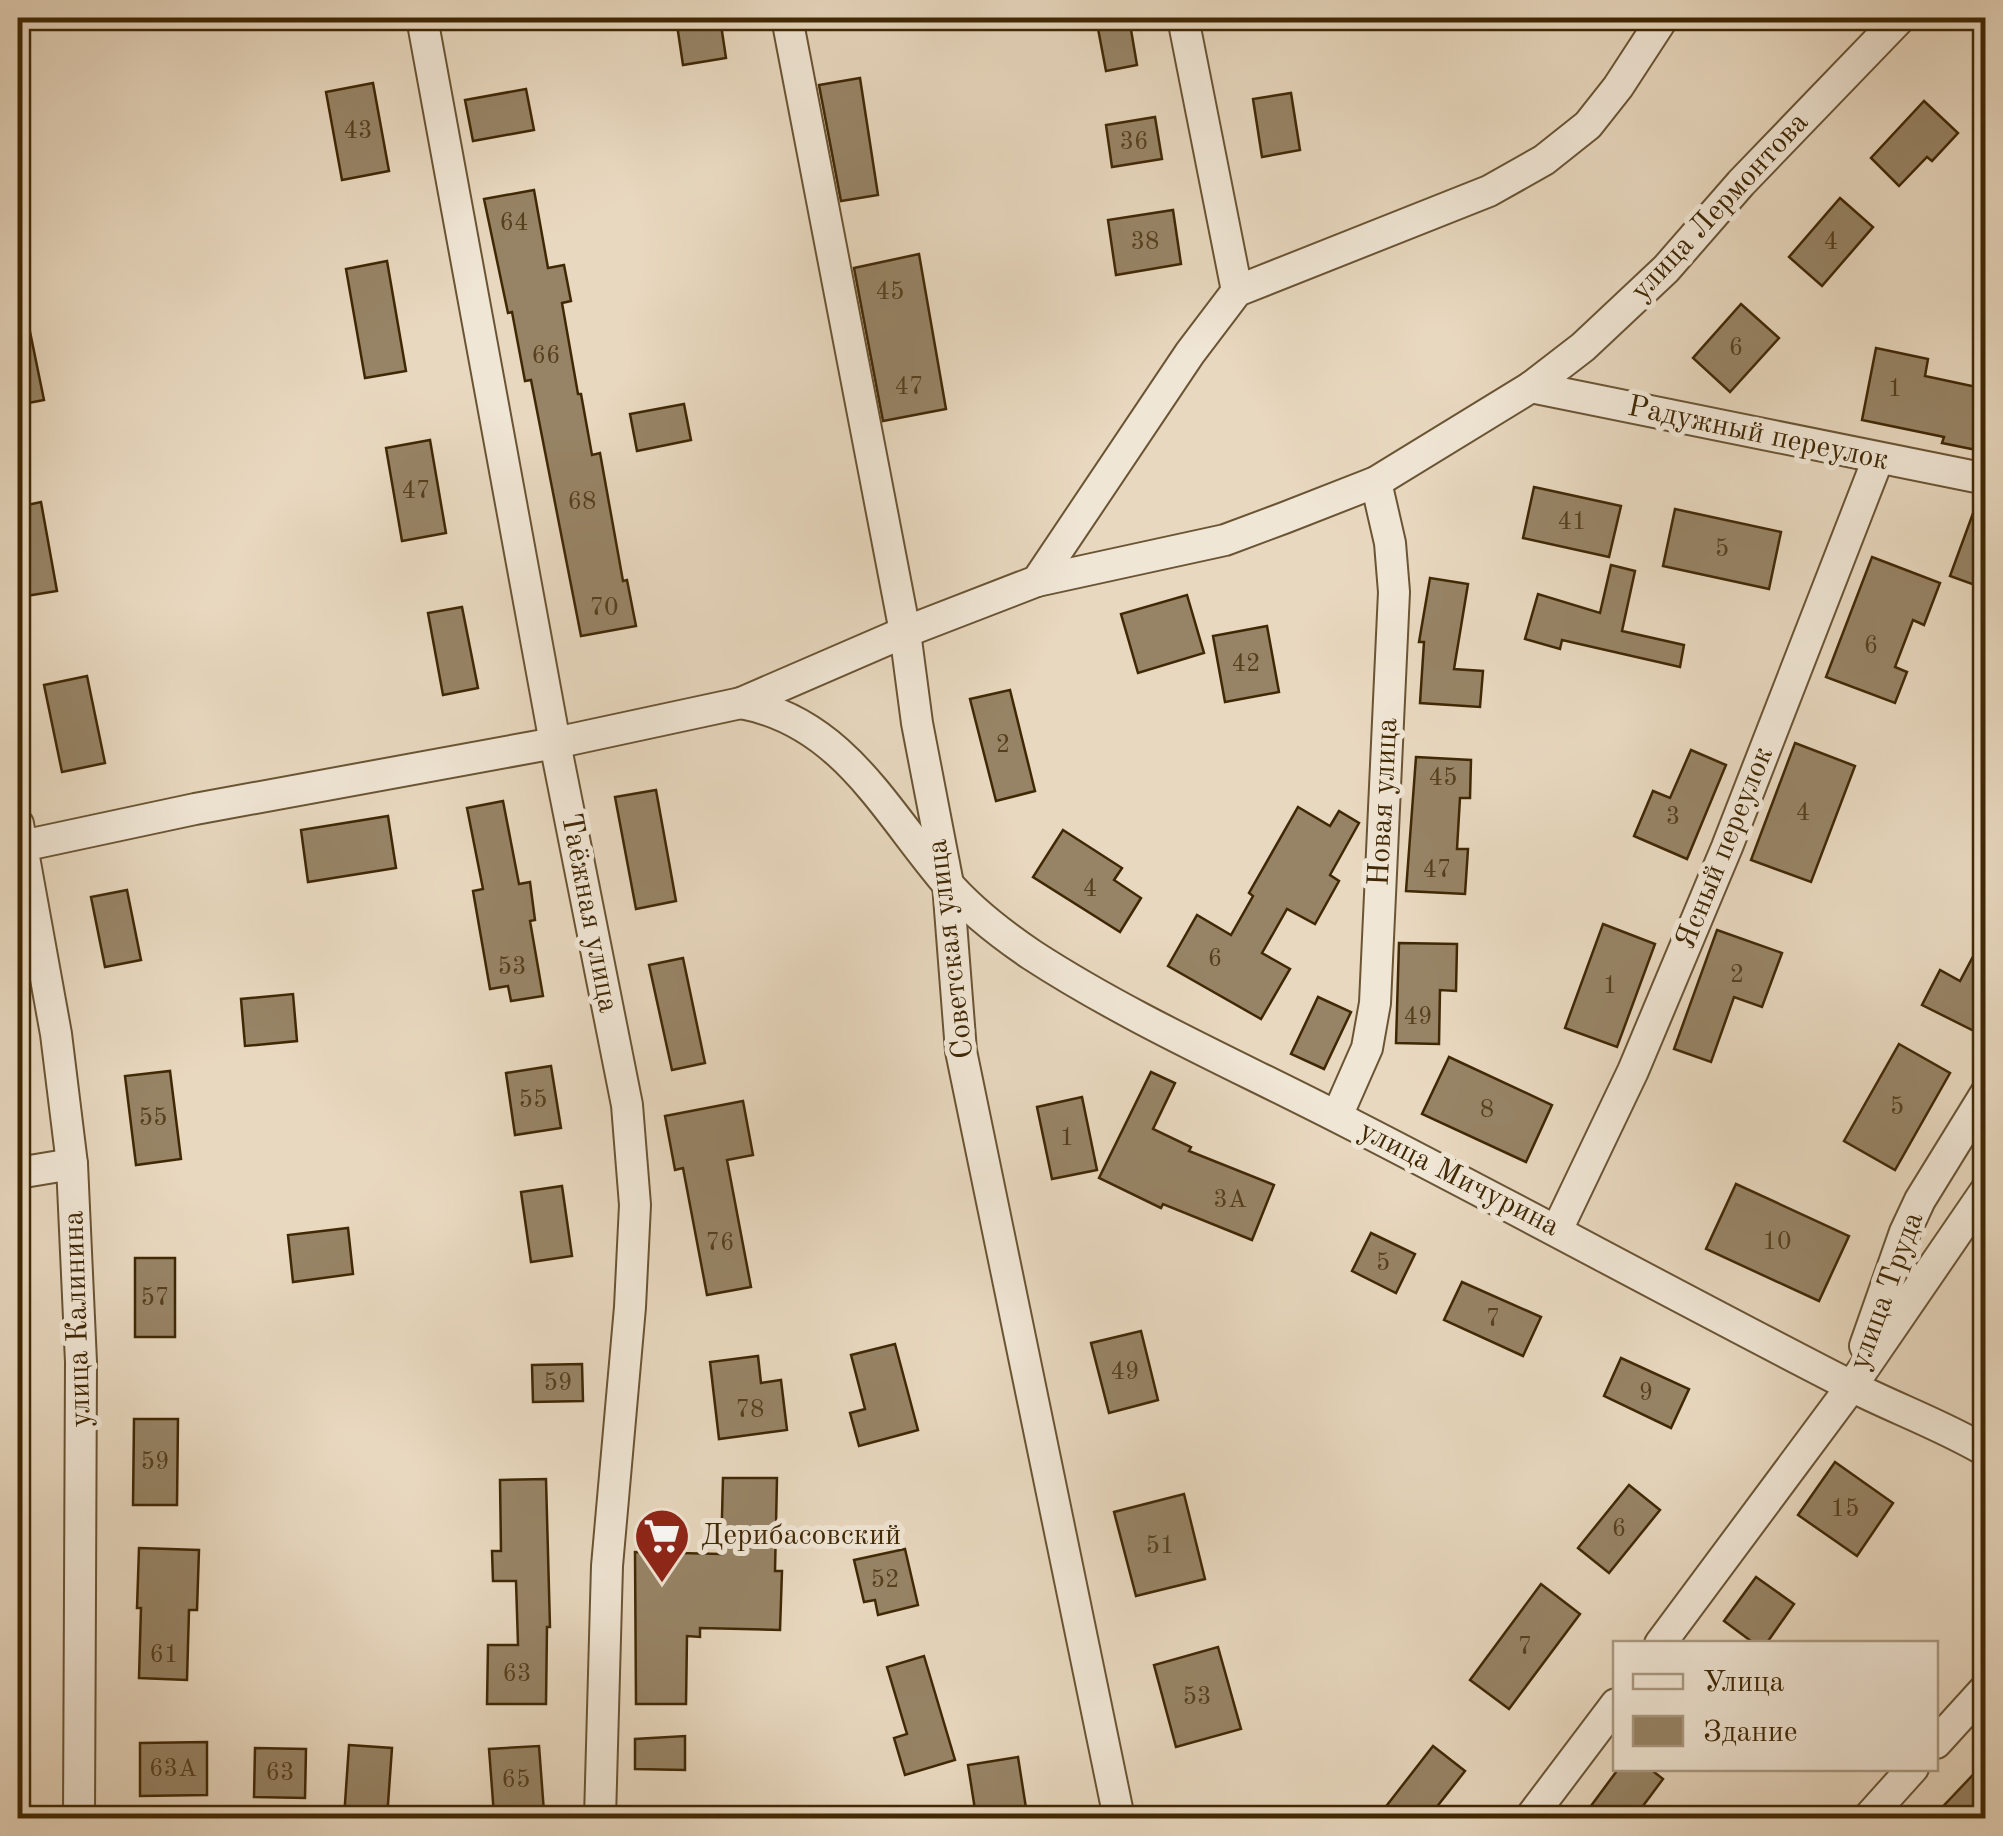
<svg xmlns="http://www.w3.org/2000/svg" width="2003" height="1836" font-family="'Old Standard TT',serif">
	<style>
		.building { fill: #978466; stroke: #402805; stroke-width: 2.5 }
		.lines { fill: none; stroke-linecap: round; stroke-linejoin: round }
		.minor-casing { stroke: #6a5434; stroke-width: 34 }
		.minor { stroke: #f0e6d5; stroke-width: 30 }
		.labels { text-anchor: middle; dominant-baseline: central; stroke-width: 10; stroke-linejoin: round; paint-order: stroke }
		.number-label { font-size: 25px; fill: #563f1d }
		.street-label { font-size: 30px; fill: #402805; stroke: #f0e6d5 }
		.poi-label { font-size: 30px; fill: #402805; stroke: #f0e6d5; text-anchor: start }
	</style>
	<rect width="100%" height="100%" fill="#e8d8bf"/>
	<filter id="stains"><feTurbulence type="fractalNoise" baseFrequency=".002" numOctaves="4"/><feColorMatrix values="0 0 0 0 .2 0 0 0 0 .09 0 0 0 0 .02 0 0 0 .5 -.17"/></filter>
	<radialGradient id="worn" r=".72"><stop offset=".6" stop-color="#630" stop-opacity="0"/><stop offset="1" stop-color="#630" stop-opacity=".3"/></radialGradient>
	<g class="building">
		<path d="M676 18H720L726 58 683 65Z"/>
		<path d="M1096 18H1129L1137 65 1106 71Z"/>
		<path d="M860 78 878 195 841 201 819 85Z"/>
		<path d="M373 83 389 171 342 180 326 92Z"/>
		<path d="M526 89 534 130 473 141 465 100Z"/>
		<path d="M1291 93 1300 150 1262 157 1253 99Z"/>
		<path d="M1924 101 1958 133 1932 161 1927 157 1899 186 1871 158Z"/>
		<path d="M1155 117 1162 159 1112 167 1106 125Z"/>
		<path d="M534 190 548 268 564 265 571 301 562 303 578 394H581L592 455 600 453 623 581 627 580 636 626 581 636 531 380 525 381 512 312 508 313 484 199Z"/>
		<path d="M1840 198 1873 227 1822 286 1789 257Z"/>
		<path d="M1173 210 1181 264 1116 275 1108 220Z"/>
		<path d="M919 254 946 409 883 421 854 268Z"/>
		<path d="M387 261 406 371 365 378 346 269Z"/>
		<path d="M1741 304 1779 338 1730 392 1693 358Z"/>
		<path d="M28 322 44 400 18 405V323Z"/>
		<path d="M1876 348 1928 359 1925 376 1986 389V452L1942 443 1944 437 1862 420Z"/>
		<path d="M684 404 691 440 637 451 630 414Z"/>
		<path d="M430 440 446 533 402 541 386 448Z"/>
		<path d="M1534 487 1621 506 1609 557 1523 538Z"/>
		<path d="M1979 497H1986V589L1950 576Z"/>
		<path d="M41 502 57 591 20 597 18 507Z"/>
		<path d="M1675 509 1781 532 1769 589 1663 566Z"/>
		<path d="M1872 557 1940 583 1924 625 1913 620 1895 667 1907 672 1895 703 1826 677Z"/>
		<path d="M1611 565 1635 571 1622 631 1684 645 1680 667 1562 640 1560 649 1525 639 1538 594 1600 613Z"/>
		<path d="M1430 578 1468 584 1454 669 1483 671 1480 707 1420 703 1424 642H1419Z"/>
		<path d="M1187 595 1204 653 1138 673 1121 614Z"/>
		<path d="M462 607 478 688 443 695 428 613Z"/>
		<path d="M1267 626 1279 692 1225 702 1213 636Z"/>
		<path d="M87 676 105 763 62 772 44 685Z"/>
		<path d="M1010 690 1035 791 996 801 970 699Z"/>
		<path d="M1795 743 1855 766 1811 882 1751 860Z"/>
		<path d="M1691 750 1726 765 1687 859 1634 836 1653 791 1670 798Z"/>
		<path d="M1416 757 1471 760 1470 798H1460L1457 849H1468L1465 894 1406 891Z"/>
		<path d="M656 790 676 901 636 909 615 797Z"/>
		<path d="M503 801 519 884 530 882 535 920 530 921 543 996 511 1001 508 986 490 989 473 891 483 889 467 808Z"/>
		<path d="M1298 807 1330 826 1339 811 1359 823 1330 875 1339 881 1315 924 1287 909 1262 953 1290 969 1261 1019 1168 966 1197 915 1231 935 1253 896 1249 893Z"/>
		<path d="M388 816 396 868 308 882 301 830Z"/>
		<path d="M1063 830 1122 868 1114 880 1141 898 1120 932 1033 877Z"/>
		<path d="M127 890 141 960 105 967 91 897Z"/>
		<path d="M1603 924 1655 944 1617 1047 1565 1028Z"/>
		<path d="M1717 930 1782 953 1762 1007 1734 997 1711 1062 1674 1049Z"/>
		<path d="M1986 932V1037L1922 1005 1940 970 1960 981Z"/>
		<path d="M1399 943 1457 944 1456 991 1440 990 1439 1044 1396 1043Z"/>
		<path d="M683 958 705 1063 672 1070 649 965Z"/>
		<path d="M293 994 297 1041 245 1046 241 999Z"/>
		<path d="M1318 997 1351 1012 1324 1069 1291 1054Z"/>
		<path d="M1899 1044 1950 1073 1895 1170 1844 1141Z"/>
		<path d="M1449 1057 1552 1105 1526 1162 1422 1114Z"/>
		<path d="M551 1066 561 1128 515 1135 506 1073Z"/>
		<path d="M170 1071 181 1159 136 1165 125 1076Z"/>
		<path d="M1151 1072 1175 1083 1153 1129 1191 1147 1189 1151 1274 1185 1252 1240 1163 1204 1161 1208 1099 1178Z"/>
		<path d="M1082 1097 1097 1170 1052 1179 1037 1107Z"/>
		<path d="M743 1101 753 1155 727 1160 751 1287 707 1295 683 1168 675 1170 665 1116Z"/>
		<path d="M1736 1184 1849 1236 1819 1301 1706 1249Z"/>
		<path d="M562 1186 572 1256 531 1262 521 1192Z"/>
		<path d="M348 1228 353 1274 293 1282 288 1235Z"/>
		<path d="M1371 1233 1415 1254 1396 1293 1352 1271Z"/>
		<rect x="135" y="1258" width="40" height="79"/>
		<path d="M1462 1282 1541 1317 1523 1356 1444 1320Z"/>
		<path d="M1141 1331 1158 1400 1109 1413 1091 1343Z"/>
		<path d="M895 1344 918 1430 859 1446 850 1413 865 1409 851 1355Z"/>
		<path d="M758 1356 761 1383 781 1380 787 1430 719 1439 710 1362Z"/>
		<path d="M1621 1358 1689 1389 1671 1428 1604 1396Z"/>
		<path d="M582 1364 583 1401 533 1402 532 1365Z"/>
		<path d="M134 1419H178L177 1505H133Z"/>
		<path d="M1835 1462 1893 1503 1857 1556 1798 1515Z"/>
		<path d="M723 1478H777L775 1571H782L780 1630 700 1628V1637L687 1636 686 1704H636L635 1552 721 1554Z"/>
		<path d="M546 1479 550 1627H547L546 1704H487L488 1645H518L516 1581H493L492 1551H501L500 1480Z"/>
		<path d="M1629 1485 1660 1510 1609 1573 1578 1548Z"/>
		<path d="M1184 1494 1205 1579 1136 1596 1114 1512Z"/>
		<path d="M139 1548 199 1550 197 1610H189L187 1680 139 1678 141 1608H137Z"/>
		<path d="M905 1549 918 1605 878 1615 875 1600 864 1602 854 1560Z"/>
		<path d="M1756 1577 1794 1604 1766 1644H1755L1724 1621Z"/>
		<path d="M1541 1584 1580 1614 1509 1709 1470 1680Z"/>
		<path d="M1218 1647 1241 1729 1176 1747 1154 1665Z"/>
		<path d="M924 1656 955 1760 905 1775 894 1738 907 1734 887 1667Z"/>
		<path d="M685 1736V1770L635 1769V1739Z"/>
		<path d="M207 1742V1795L140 1796V1743Z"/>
		<path d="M349 1745 392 1748 387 1818H344Z"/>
		<path d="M539 1746 544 1812 494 1815 489 1749Z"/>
		<path d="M1433 1746 1465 1771 1428 1818H1377Z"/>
		<path d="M255 1748 306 1749 305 1798 254 1797Z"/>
		<path d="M1018 1757 1026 1808 976 1816 968 1765Z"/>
		<path d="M1986 1761V1818H1932Z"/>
		<path d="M1619 1768H1649L1663 1779 1634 1818H1582Z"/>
	</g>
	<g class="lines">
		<g class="minor-casing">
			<g id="minor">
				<path d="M422 18 555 743 627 1105 635 1205 630 1307 607 1566 600 1818"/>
				<path d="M787 18 905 632 917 723 948 884 961 1051 1119 1818"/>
				<path d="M1183 18 1237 291"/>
				<path d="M1531 387 1986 479"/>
				<path d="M1037 581 1225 540 1284 518 1376 482 1531 387 1583 347 1666 269 1741 183 1900 18"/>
				<path d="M741 703C842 722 884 809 946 882 970 910 1001 934 1032 955 1132 1020 1247 1070 1353 1125 1519 1210 1683 1300 1849 1385 1894 1408 1942 1425 1986 1451"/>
				<path d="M18 824 56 1034 72 1164 81 1362 79 1818"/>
				<path d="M22 846 195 809 555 743 741 703 905 632 1037 581 1190 353 1237 291 1489 191 1544 160 1588 125 1618 87 1663 18"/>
				<path d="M1337 1116 1367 1048 1375 1003 1394 592 1390 543 1376 482"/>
				<path d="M18 1173 72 1164"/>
				<path d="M1557 1230 1633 1071 1727 847 1878 459"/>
				<path d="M1865 1346 1905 1232 1920 1200 1986 1093"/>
				<path d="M1660 1644 1851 1387 1986 1190"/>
				<path d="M1936 1743 1986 1688"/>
				<path d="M1530 1818 1616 1704"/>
				<path d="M1868 1818 1913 1768"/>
			</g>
		</g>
		<use href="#minor" class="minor"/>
	</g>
	<defs>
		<g id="supermarket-pin" transform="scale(2.875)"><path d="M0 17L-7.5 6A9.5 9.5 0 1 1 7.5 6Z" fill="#8f2418" stroke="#f0e6d5"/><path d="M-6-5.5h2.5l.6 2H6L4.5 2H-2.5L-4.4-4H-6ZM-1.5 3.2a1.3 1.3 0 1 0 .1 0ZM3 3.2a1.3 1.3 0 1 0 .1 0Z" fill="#fff"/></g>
	</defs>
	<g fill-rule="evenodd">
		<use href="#supermarket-pin" x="662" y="1536"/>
	</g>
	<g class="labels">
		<g class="number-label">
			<text x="358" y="131">43</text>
			<text x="1134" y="142">36</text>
			<text x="514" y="223">64</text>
			<text x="1145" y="242">38</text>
			<text x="1831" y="242">4</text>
			<text x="890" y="292">45</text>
			<text x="1736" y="348">6</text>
			<text x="546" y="356">66</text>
			<text x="909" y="387">47</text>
			<text x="1895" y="389">1</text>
			<text x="416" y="491">47</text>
			<text x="582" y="502">68</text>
			<text x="1572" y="522">41</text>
			<text x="1722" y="549">5</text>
			<text x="604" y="608">70</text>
			<text x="1871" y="646">6</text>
			<text x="1246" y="664">42</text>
			<text x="1003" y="745">2</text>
			<text x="1443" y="778">45</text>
			<text x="1803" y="813">4</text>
			<text x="1673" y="817">3</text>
			<text x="1437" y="870">47</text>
			<text x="1090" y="889">4</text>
			<text x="1215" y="959">6</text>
			<text x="512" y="967">53</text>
			<text x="1737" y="975">2</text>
			<text x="1610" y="986">1</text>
			<text x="1418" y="1017">49</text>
			<text x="533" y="1100">55</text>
			<text x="1897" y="1107">5</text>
			<text x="1487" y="1110">8</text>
			<text x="153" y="1118">55</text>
			<text x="1067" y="1138">1</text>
			<text x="1230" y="1200">3А</text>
			<text x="1777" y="1242">10</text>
			<text x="720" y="1243">76</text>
			<text x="1383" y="1263">5</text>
			<text x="155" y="1298">57</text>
			<text x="1493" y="1319">7</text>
			<text x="1125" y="1372">49</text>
			<text x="558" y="1383">59</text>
			<text x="1646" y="1393">9</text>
			<text x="750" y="1410">78</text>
			<text x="155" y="1462">59</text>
			<text x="1845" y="1509">15</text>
			<text x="1619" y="1529">6</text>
			<text x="1160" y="1546">51</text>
			<text x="885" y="1580">52</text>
			<text x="1525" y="1647">7</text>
			<text x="164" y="1655">61</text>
			<text x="517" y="1674">63</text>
			<text x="1197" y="1697">53</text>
			<text x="173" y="1769">63А</text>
			<text x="280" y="1773">63</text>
			<text x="516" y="1780">65</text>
		</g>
		<g class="street-label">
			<text transform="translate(1720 207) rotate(-47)">улица Лермонтова</text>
			<text transform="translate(1758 434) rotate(12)">Радужный переулок</text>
			<text transform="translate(1384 802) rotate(-87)">Новая улица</text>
			<text transform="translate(1725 848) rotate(-68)">Ясный переулок</text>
			<text transform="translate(589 913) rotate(79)">Таёжная улица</text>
			<text transform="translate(951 949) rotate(-97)">Советская улица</text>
			<text transform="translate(1459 1179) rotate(27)">улица Мичурина</text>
			<text transform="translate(1887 1291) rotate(-70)">улица Труда</text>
			<text transform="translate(78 1319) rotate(-92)">улица Калинина</text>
		</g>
		<g class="poi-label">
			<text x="701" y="1536">Дерибасовский</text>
		</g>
	</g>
	<rect width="2003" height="1836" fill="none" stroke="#e8d8bf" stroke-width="60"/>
	<rect x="20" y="20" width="1963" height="1796" fill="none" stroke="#402805" stroke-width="5"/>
	<rect x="30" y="30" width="1943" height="1776" fill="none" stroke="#402805" stroke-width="2.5"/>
	<rect x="1613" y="1641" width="325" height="130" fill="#f0e6d5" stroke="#aa9a82" stroke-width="2.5"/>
	<rect x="1633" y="1674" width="50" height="15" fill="#f0e6d5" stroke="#aa9a82" stroke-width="2.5"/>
	<text x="1703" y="1691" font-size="30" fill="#402805">Улица</text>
	<rect x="1633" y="1716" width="50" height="30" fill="#978466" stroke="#aa9a82" stroke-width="2.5"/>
	<text x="1703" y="1741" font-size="30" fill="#402805">Здание</text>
	<rect width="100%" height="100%" filter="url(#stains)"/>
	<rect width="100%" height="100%" fill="url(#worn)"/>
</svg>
